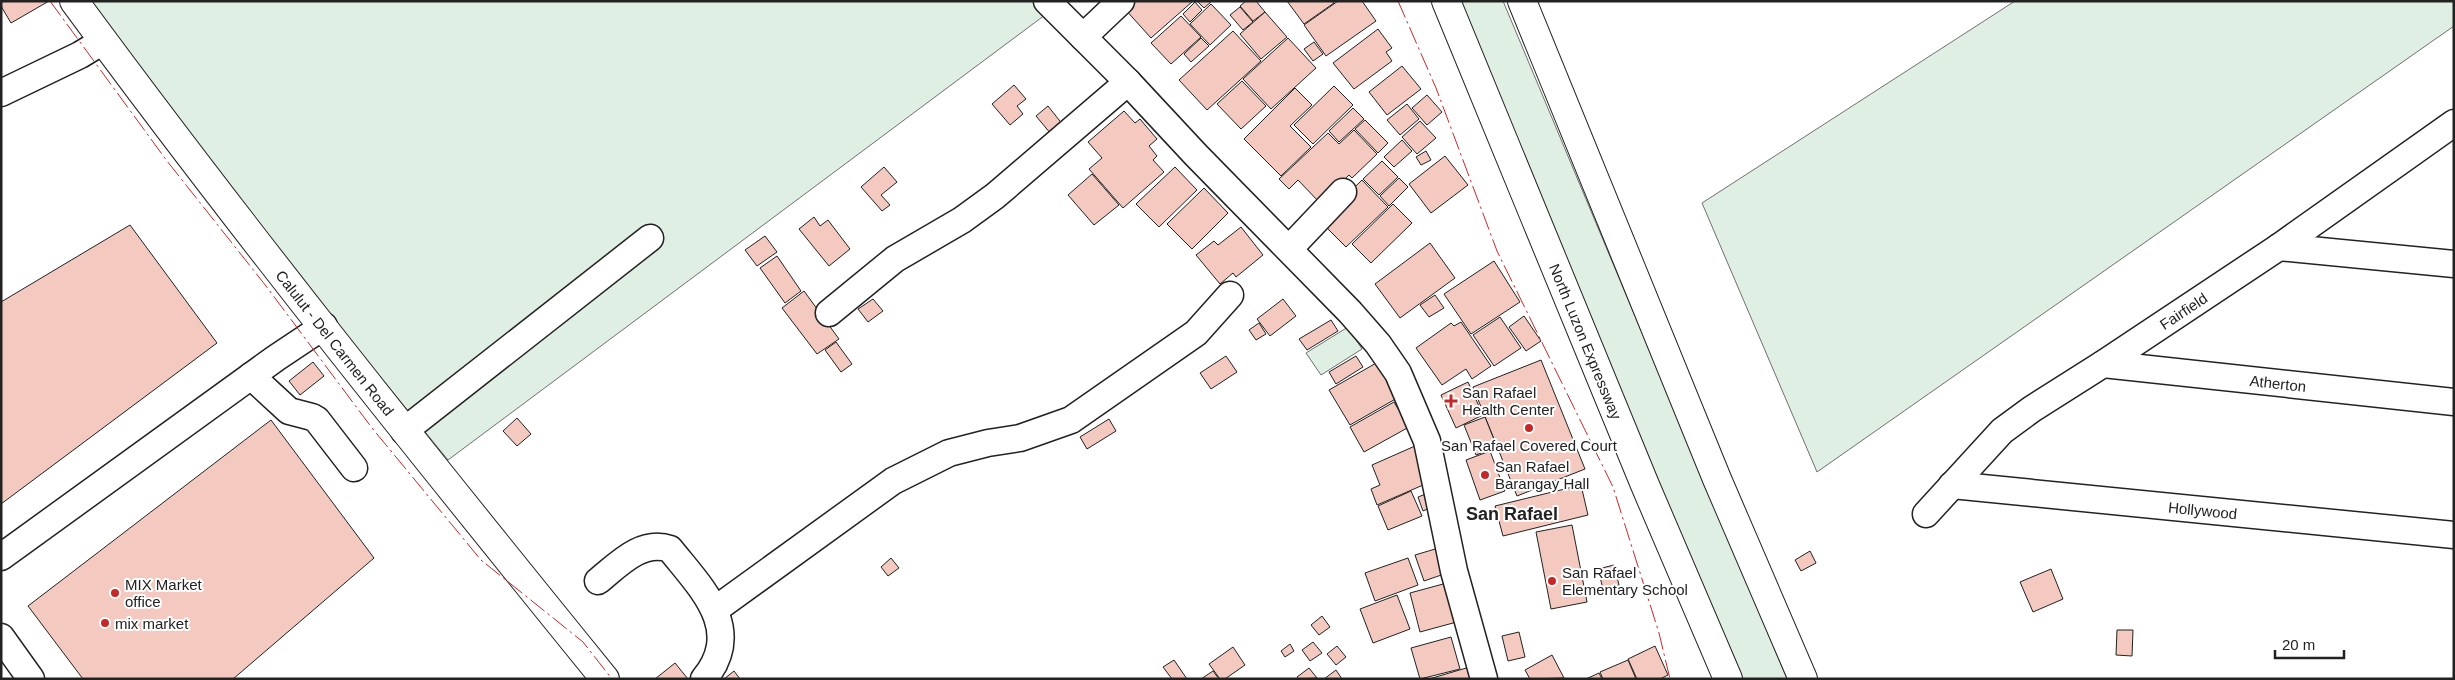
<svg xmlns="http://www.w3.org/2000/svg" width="2455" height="680" font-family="Arial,sans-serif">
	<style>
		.green { fill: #e0efe3; stroke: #6f6f6f }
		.building { fill: #f3c9c0; stroke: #222 }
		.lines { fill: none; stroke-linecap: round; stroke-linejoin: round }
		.minor-casing { stroke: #222; stroke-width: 29 }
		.major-casing { stroke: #222; stroke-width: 30 }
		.highway-casing { stroke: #222; stroke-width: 30 }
		.minor { stroke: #fff; stroke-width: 26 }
		.major { stroke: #fff; stroke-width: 28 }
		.highway { stroke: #fff; stroke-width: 28 }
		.power { stroke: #c62828; stroke-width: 1; stroke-dasharray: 18 4 2.5 4; stroke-linecap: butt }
		.poi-dot { fill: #c62828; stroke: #fff; stroke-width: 2 }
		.labels { text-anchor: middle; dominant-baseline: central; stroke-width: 4; stroke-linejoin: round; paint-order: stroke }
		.street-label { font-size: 15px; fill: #222; stroke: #fff }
		.poi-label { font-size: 15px; fill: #222; stroke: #fff; text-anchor: start }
		.quarter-label { font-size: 18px; font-weight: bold; fill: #222; stroke: #fff }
	</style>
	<rect width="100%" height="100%" fill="#fff"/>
	<g class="green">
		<path d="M85 1H1037L1049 12 448 460 204 160Z"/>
		<path d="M1458 1H1503L1787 679H1738Z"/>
		<path d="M2015 1H2454V26L1817 472 1702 203Z"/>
		<path d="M1348 327 1362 349 1321 375 1306 353Z"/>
	</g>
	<g class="building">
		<path d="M2 1H49L11 23 1 6Z"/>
		<path d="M1132 1H1193L1151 38 1124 8Z"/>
		<path d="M1197 1H1212L1204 8Z"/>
		<path d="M1246 1H1256L1265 12 1253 21 1240 6Z"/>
		<path d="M1287 1H1332L1334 3 1304 24Z"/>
		<path d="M1338 1H1362L1376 21 1326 56 1304 25Z"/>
		<path d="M1195 2 1202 10 1190 22 1183 14Z"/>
		<path d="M1211 4 1231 25 1210 45 1190 24Z"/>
		<path d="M1240 7 1253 22 1243 30 1230 15Z"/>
		<path d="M1265 12 1287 37 1261 59 1240 34Z"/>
		<path d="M1181 16 1201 37 1171 64 1151 43Z"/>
		<path d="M1378 29 1392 48 1386 52 1392 61 1354 89 1333 63Z"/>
		<path d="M1233 31 1261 61 1207 110 1179 80Z"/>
		<path d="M1201 38 1209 46 1191 62 1184 54Z"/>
		<path d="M1288 38 1316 68 1271 109 1243 79Z"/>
		<path d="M1314 42 1323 54 1313 61 1304 49Z"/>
		<path d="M1402 66 1421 89 1387 115 1369 92Z"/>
		<path d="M1242 81 1266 106 1241 129 1217 104Z"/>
		<path d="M1014 85 1026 99 1017 106 1023 114 1010 125 992 104Z"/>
		<path d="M1334 86 1353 105 1313 144 1294 125Z"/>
		<path d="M1295 88 1312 105 1290 126 1311 147 1281 176 1244 139Z"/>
		<path d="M1427 95 1442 112 1427 125 1412 108Z"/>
		<path d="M1407 104 1419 119 1400 135 1387 120Z"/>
		<path d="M1048 106 1063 125 1051 134 1036 116Z"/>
		<path d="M1353 108 1364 119 1339 142 1329 131Z"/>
		<path d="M1124 111 1135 123 1140 119 1157 139 1149 146 1157 156 1153 160 1164 172 1123 208 1089 169 1102 158 1088 142Z"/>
		<path d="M1365 120 1388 143 1378 153 1355 129Z"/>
		<path d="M1420 121 1436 138 1417 154 1402 137Z"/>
		<path d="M1354 130 1377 154 1352 178 1349 175 1320 203 1298 180 1289 189 1279 179 1328 133 1339 144Z"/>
		<path d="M1402 140 1412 151 1394 167 1384 157Z"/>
		<path d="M1426 151 1431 160 1421 165 1416 157Z"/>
		<path d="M1445 156 1468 185 1431 213 1409 184Z"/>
		<path d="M1382 161 1398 177 1379 195 1363 179Z"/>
		<path d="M884 167 897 182 881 195 890 205 882 211 861 187Z"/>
		<path d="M1175 167 1197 190 1159 227 1136 204Z"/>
		<path d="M1092 174 1119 205 1094 225 1068 195Z"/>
		<path d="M1399 178 1408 187 1389 206 1380 196Z"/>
		<path d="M1362 180 1388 207 1346 247 1320 221Z"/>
		<path d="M1204 188 1228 213 1192 249 1167 224Z"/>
		<path d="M1393 204 1412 223 1371 263 1352 244Z"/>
		<path d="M814 217 820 226 828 220 850 249 829 266 799 229Z"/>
		<path d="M130 225 217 343 1 504V302Z"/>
		<path d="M1241 227 1263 255 1236 277 1233 273 1220 284 1196 255 1214 241 1218 245Z"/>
		<path d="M765 236 777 252 757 266 745 250Z"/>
		<path d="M1430 243 1455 278 1400 318 1375 284Z"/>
		<path d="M777 256 801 291 785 303 760 268Z"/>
		<path d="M1494 261 1520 302 1471 334 1444 294Z"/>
		<path d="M804 291 839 339 817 354 782 308Z"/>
		<path d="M1435 295 1444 308 1429 317 1420 305Z"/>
		<path d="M873 299 883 311 868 322 858 309Z"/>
		<path d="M1283 299 1296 316 1270 336 1257 319Z"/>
		<path d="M1524 316 1541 341 1526 351 1509 327Z"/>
		<path d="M1500 317 1521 348 1494 366 1473 335Z"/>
		<path d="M1331 320 1338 331 1307 350 1299 339Z"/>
		<path d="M1461 322 1491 366 1472 379 1466 369 1442 385 1416 348 1451 323 1454 326Z"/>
		<path d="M1259 323 1266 334 1256 340 1249 330Z"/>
		<path d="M836 342 852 364 841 372 825 350Z"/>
		<path d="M1226 356 1237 372 1211 389 1200 373Z"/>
		<path d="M1356 356 1363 367 1336 384 1329 372Z"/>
		<path d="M1385 358 1406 393 1350 425 1329 390Z"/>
		<path d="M1541 360 1585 469 1517 496 1473 387Z"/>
		<path d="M313 362 324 376 300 395 289 381Z"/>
		<path d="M1468 382 1483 415 1456 428 1441 395Z"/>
		<path d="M1394 402 1409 427 1364 452 1350 427Z"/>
		<path d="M1485 417 1497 447 1476 455 1464 425Z"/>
		<path d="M517 418 531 434 517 446 503 431Z"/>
		<path d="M1109 419 1116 431 1087 449 1080 437Z"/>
		<path d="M271 420 374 558 233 679H83L28 606Z"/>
		<path d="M1415 446 1430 482 1377 505 1371 489 1380 485 1372 465Z"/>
		<path d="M1490 451 1505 491 1480 500 1466 460Z"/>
		<path d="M1581 485 1588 515 1503 536 1495 506Z"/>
		<path d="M1411 491 1422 516 1388 530 1378 506Z"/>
		<path d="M1431 492 1436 505 1423 511 1418 497Z"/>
		<path d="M1572 525 1587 602 1551 609 1536 532Z"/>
		<path d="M1442 547 1450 572 1424 581 1415 555Z"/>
		<path d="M1810 551 1816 563 1801 571 1795 560Z"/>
		<path d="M891 558 899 568 888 576 881 567Z"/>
		<path d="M1408 558 1418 585 1375 601 1365 573Z"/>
		<path d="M1614 565 1619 585 1603 589 1598 569Z"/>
		<path d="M2051 569 2063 599 2033 612 2020 582Z"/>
		<path d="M1454 581 1464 620 1420 632 1410 593Z"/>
		<path d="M1397 595 1410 629 1373 643 1360 609Z"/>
		<path d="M1322 616 1330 627 1319 635 1311 625Z"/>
		<path d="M2117 630H2133L2132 656 2116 655Z"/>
		<path d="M1519 632 1525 657 1508 661 1502 636Z"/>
		<path d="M1451 637 1460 669 1420 679 1411 648Z"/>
		<path d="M1313 642 1322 653 1310 661 1302 650Z"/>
		<path d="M1290 644 1294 651 1285 657 1281 651Z"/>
		<path d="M1337 646 1346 657 1336 665 1327 654Z"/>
		<path d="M1655 646 1668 675 1660 679H1637L1628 659Z"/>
		<path d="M1233 647 1245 665 1225 679H1220L1209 664Z"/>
		<path d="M1552 655 1564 678 1530 679 1525 670Z"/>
		<path d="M1174 660 1187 679H1172L1163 667Z"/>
		<path d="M1628 660 1636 679H1603L1600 672Z"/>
		<path d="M675 663 688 679H655Z"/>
		<path d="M1473 666 1476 679H1429Z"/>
		<path d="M1309 668 1317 678 1299 679 1297 677Z"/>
		<path d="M1336 670 1342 679H1324Z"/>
		<path d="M734 671 740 679H724Z"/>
		<path d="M1213 671 1219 679H1201Z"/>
		<path d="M1599 673 1602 679H1586Z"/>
	</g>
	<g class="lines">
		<g class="minor-casing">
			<g id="minor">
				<path d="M1047 1 1128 82 1196 155 1350 312 1378 344 1398 373 1427 441 1454 571 1484 679"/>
				<path d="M1083 37 1121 1"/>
				<path d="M1 93 80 55 103 41"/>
				<path d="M2279 247 2454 264"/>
				<path d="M1289 249 1343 192"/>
				<path d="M829 313 895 259 962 220 995 196 1128 82"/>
				<path id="s1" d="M2103 364 2454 402"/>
				<path d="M251 376 289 411 312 417 317 420 354 468"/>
				<path d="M404 431 650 238"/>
				<path id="s2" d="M1952 485 2454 535"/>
				<path id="s3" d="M1926 514 2002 431 2032 409 2103 364 2279 247 2454 123"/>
				<path d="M1 557 276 358 324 326"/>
				<path d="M598 581C619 564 642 539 670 549 701 588 745 629 704 679"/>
				<path d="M716 609 893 481 949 453 988 443 1020 438 1071 420 1196 333 1230 295"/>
				<path d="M1 637 31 679"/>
			</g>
		</g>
		<g class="major-casing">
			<g id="major">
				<path id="s4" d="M74 1C244 232 424 456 605 679"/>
			</g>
		</g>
		<g class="highway-casing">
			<g id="highway">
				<path id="s5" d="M1446 1 1645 485 1728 679"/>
				<path d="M1522 1 1717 479 1803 679"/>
			</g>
		</g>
		<use href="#minor" class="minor"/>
		<use href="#major" class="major"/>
		<use href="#highway" class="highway"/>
		<g class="power">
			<path d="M50 1 167 161 266 286 372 428 481 560 583 642 612 679"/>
			<path d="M1398 1 1436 88 1497 251 1613 487 1659 633 1670 679"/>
		</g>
	</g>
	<g class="poi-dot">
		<path d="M1448.5 393.5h5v5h5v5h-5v5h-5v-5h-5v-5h5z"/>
		<circle cx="1529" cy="428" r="5"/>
		<circle cx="1485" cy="475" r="5"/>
		<circle cx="1552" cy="581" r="5"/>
		<circle cx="115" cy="593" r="5"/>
		<circle cx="105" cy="623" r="5"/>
	</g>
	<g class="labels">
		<g class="street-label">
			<text stroke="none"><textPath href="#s3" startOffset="330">Fairfield</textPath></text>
			<text stroke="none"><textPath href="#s5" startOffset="368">North Luzon Expressway</textPath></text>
			<text stroke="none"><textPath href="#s4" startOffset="430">Calulut - Del Carmen Road</textPath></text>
			<text stroke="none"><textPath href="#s1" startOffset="176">Atherton</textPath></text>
			<text stroke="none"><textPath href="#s2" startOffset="252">Hollywood</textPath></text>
		</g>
		<g class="poi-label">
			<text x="1462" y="392">San Rafael<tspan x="1462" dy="17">Health Center</tspan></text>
			<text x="1529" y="445" text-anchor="middle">San Rafael Covered Court</text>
			<text x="1495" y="466">San Rafael<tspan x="1495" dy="17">Barangay Hall</tspan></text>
			<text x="1562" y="572">San Rafael<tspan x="1562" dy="17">Elementary School</tspan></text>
			<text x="125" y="584">MIX Market<tspan x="125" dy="17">office</tspan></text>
			<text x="115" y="623">mix market</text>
		</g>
		<g class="quarter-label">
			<text x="1512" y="514">San Rafael</text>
		</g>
	</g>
	<rect width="2455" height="680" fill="none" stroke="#222222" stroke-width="5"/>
	<path d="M2275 650v8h69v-8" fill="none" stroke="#222222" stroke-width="2.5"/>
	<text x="2282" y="650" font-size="15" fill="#222222" stroke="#ffffff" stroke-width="4" paint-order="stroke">20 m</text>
</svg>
